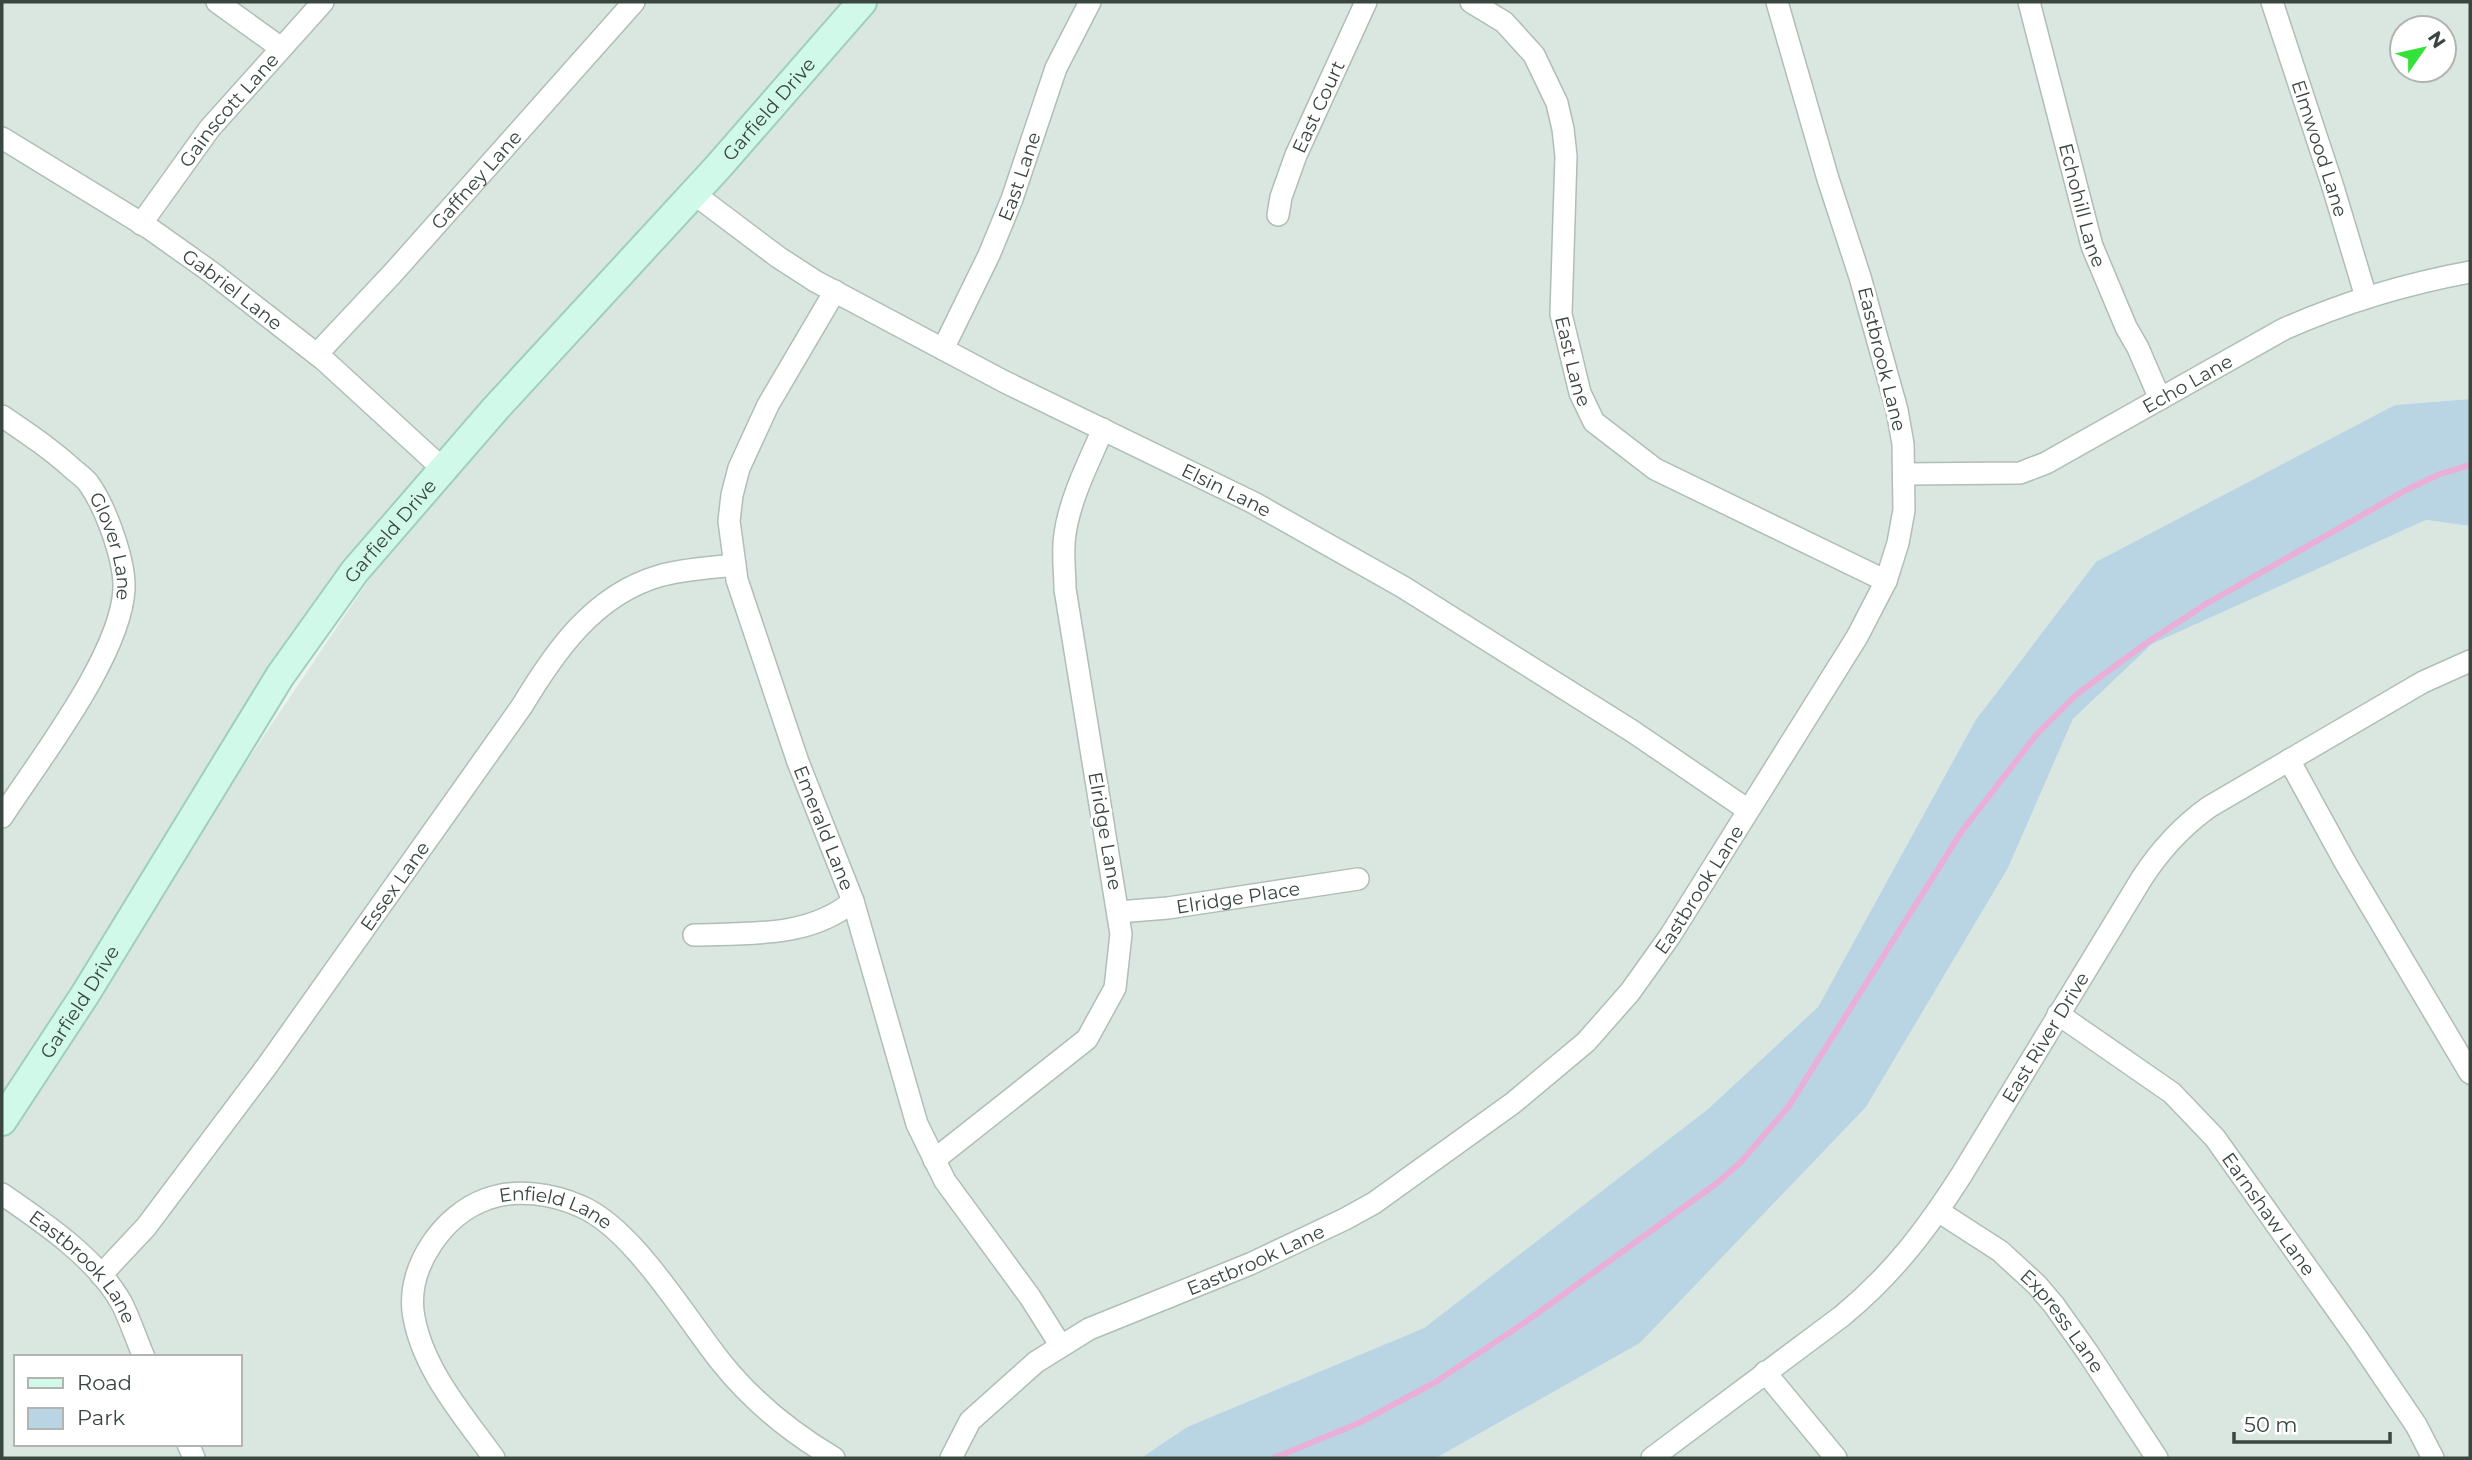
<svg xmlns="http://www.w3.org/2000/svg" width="2472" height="1460" font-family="Montserrat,sans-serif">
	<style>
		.residential { fill: #dae7e1; fill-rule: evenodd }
		.green { fill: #b9d5e3 }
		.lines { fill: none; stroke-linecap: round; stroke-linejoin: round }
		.stream { stroke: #e9afd8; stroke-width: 6 }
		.street-casing { stroke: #afbeb7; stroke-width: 24 }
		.secondary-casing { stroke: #a0cebd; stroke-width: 32 }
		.street { stroke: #fff; stroke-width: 21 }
		.secondary { stroke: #d0f9ea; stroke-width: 28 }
		.labels { text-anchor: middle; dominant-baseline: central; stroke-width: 6; stroke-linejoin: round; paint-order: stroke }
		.street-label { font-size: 19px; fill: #3a4740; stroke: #fff }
	</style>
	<rect width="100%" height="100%" fill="#ebf4f0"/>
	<g class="residential">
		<path d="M2 2H2470V399L2395 405 1975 721 1818 1007 1708 1109 1424 1328 1187 1427 1141 1458H2V1125L436 480 280 676 2 1122ZM2402 28H2444V70H2402ZM16 1357H240V1444H16Z"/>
		<path d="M2426 520 2470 526V1458H1436L1640 1343 1866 1107 2008 868 2073 719 2152 644Z"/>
	</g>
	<path class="green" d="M2470 399V526L2426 520 2152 644 2073 719 2008 868 1866 1107 1640 1343 1436 1458H1141L1187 1427 1424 1328 1708 1109 1818 1007 1975 721 2096 562 2395 405Z"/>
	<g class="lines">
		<path class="stream" d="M1274 1458 1359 1423 1434 1383 1524 1323 1717 1183 1741 1162 1789 1106 1962 831 2037 734 2077 694 2145 644 2206 604 2408 489 2440 474 2470 465"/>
		<g class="street-casing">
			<g id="street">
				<path d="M217 2 281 48"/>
				<path id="s1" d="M1471 2 1504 22 1534 55 1557 103 1563 129 1566 156 1561 314 1580 393 1594 422 1655 469 1886 581"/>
				<path id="s2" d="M2029 2 2092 246 2126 327 2138 348 2160 399"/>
				<path id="s3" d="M2272 2 2333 187 2366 297"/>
				<path id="s4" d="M2 138 149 228 211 272 324 360 443 469"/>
				<path id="s5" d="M693 193 778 257 815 281 1003 381 1254 503 1403 587 1632 731 1748 810"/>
				<path id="s6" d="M1278 215 1281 197 1296 155 1366 2"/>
				<path id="s7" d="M141 224 210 128 323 2"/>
				<path id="s8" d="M835 291 768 405 739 468 732 495 729 521 737 580 798 762 853 901 917 1124 945 1181 1030 1297 1061 1346"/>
				<path id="s9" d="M943 349 989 255 1012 199 1056 68 1090 2"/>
				<path id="s10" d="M317 354 393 273 634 2"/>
				<path id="s11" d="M2 416C27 433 51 449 74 470 79 474 86 479 89 484 106 508 125 560 124 589 121 655 39 760 2 817"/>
				<path id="s12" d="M1904 474 2020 473 2046 463 2284 329C2345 302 2405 284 2470 272"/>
				<path d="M2289 760 2346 864 2470 1073"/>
				<path id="s13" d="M1118 912 1168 908 1358 879"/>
				<path d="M694 935C748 933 810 938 853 901"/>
				<path id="s14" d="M2058 1014 2172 1093 2215 1138 2357 1338 2416 1425 2433 1458"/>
				<path d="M934 1160 1087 1039 1115 988 1121 934 1065 589C1065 571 1062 552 1065 534 1070 498 1089 462 1103 429"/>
				<path id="s15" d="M2 1194C43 1222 96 1258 121 1302 130 1319 136 1339 144 1357"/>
				<path id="s16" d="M1938 1211 2000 1251 2037 1285 2054 1305 2088 1353 2157 1458"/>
				<path id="s17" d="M101 1275 146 1227 267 1066 522 706C555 651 594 595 659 576 683 569 709 568 734 565"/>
				<path d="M1765 1372 1836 1458"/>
				<path d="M188 1444 194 1458"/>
				<path id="s18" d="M494 1458C463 1415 420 1366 413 1311 408 1265 444 1214 487 1199 516 1188 553 1194 580 1206 633 1228 685 1317 721 1362 752 1401 792 1433 834 1458"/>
				<path id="s19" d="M951 1458 970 1421 1036 1362 1089 1329 1250 1264 1345 1219 1374 1203 1513 1103 1586 1042 1630 992 1670 936 1857 637 1886 581 1898 543 1904 510 1903 444 1897 410 1860 277 1828 179 1777 2"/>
				<path id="s20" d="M1652 1458 1842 1316C1893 1274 1927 1229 1962 1174L2142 878C2161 849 2181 827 2209 807L2423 682 2470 661"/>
			</g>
		</g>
		<g class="secondary-casing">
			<g id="secondary">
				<path id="s21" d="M2 1121 86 993 280 676 355 571 496 408 718 167 862 2"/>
			</g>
		</g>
		<use href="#street" class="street"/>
		<use href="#secondary" class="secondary"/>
	</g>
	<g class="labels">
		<g class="street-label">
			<text stroke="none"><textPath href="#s6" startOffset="116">East Court</textPath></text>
			<text stroke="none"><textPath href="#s21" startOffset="1274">Garfield Drive</textPath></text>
			<text stroke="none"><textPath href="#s7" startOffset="144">Gainscott Lane</textPath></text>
			<text stroke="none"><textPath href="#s3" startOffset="154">Elmwood Lane</textPath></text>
			<text stroke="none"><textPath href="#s9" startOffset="189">East Lane</textPath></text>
			<text stroke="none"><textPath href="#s10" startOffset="236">Gaffney Lane</textPath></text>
			<text stroke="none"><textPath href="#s2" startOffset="210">Echohill Lane</textPath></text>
			<text stroke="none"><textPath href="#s4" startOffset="276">Gabriel Lane</textPath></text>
			<text transform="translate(1882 359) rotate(76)">Eastbrook Lane</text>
			<text stroke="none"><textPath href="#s1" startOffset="397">East Lane</textPath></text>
			<text stroke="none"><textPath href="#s12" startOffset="306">Echo Lane</textPath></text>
			<text stroke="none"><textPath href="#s5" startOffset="612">Elsin Lane</textPath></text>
			<text stroke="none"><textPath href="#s21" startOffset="707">Garfield Drive</textPath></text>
			<text stroke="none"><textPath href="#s11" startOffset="178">Glover Lane</textPath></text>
			<text stroke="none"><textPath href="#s8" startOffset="578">Emerald Lane</textPath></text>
			<text transform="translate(1105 831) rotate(80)">Elridge Lane</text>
			<text stroke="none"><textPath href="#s17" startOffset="488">Essex Lane</textPath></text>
			<text stroke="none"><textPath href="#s19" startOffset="961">Eastbrook Lane</textPath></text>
			<text stroke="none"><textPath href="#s13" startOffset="121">Elridge Place</textPath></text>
			<text stroke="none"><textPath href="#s21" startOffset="142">Garfield Drive</textPath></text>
			<text stroke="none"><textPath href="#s20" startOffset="584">East River Drive</textPath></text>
			<text stroke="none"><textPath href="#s14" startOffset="294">Earnshaw Lane</textPath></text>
			<text stroke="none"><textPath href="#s18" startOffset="385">Enfield Lane</textPath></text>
			<text stroke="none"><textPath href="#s19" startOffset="373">Eastbrook Lane</textPath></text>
			<text stroke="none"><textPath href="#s15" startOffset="110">Eastbrook Lane</textPath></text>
			<text stroke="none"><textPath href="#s16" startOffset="168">Express Lane</textPath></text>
		</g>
	</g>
	<rect width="2472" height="1460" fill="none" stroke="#3a4740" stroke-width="7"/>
	<rect x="14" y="1355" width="228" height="91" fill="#ffffff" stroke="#b0b5b3" stroke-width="2"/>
	<rect x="28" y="1378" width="35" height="10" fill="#d0f9ea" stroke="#b0b5b3" stroke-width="2"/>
	<text x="77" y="1390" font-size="21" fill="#3a4740">Road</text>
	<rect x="28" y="1408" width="35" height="21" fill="#b9d5e3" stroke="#b0b5b3" stroke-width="2"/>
	<text x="77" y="1425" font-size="21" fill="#3a4740">Park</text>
	<g transform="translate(2423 49) rotate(56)"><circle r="33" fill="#ffffff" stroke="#b0b5b3" stroke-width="2"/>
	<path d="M0-5L12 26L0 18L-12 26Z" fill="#34e23a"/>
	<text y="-10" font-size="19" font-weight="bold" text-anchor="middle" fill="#3a4740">N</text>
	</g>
	<path d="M2234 1432v10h156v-10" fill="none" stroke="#3a4740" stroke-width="3.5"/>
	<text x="2244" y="1432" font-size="21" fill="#3a4740" stroke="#ffffff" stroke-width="5" paint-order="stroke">50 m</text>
</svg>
